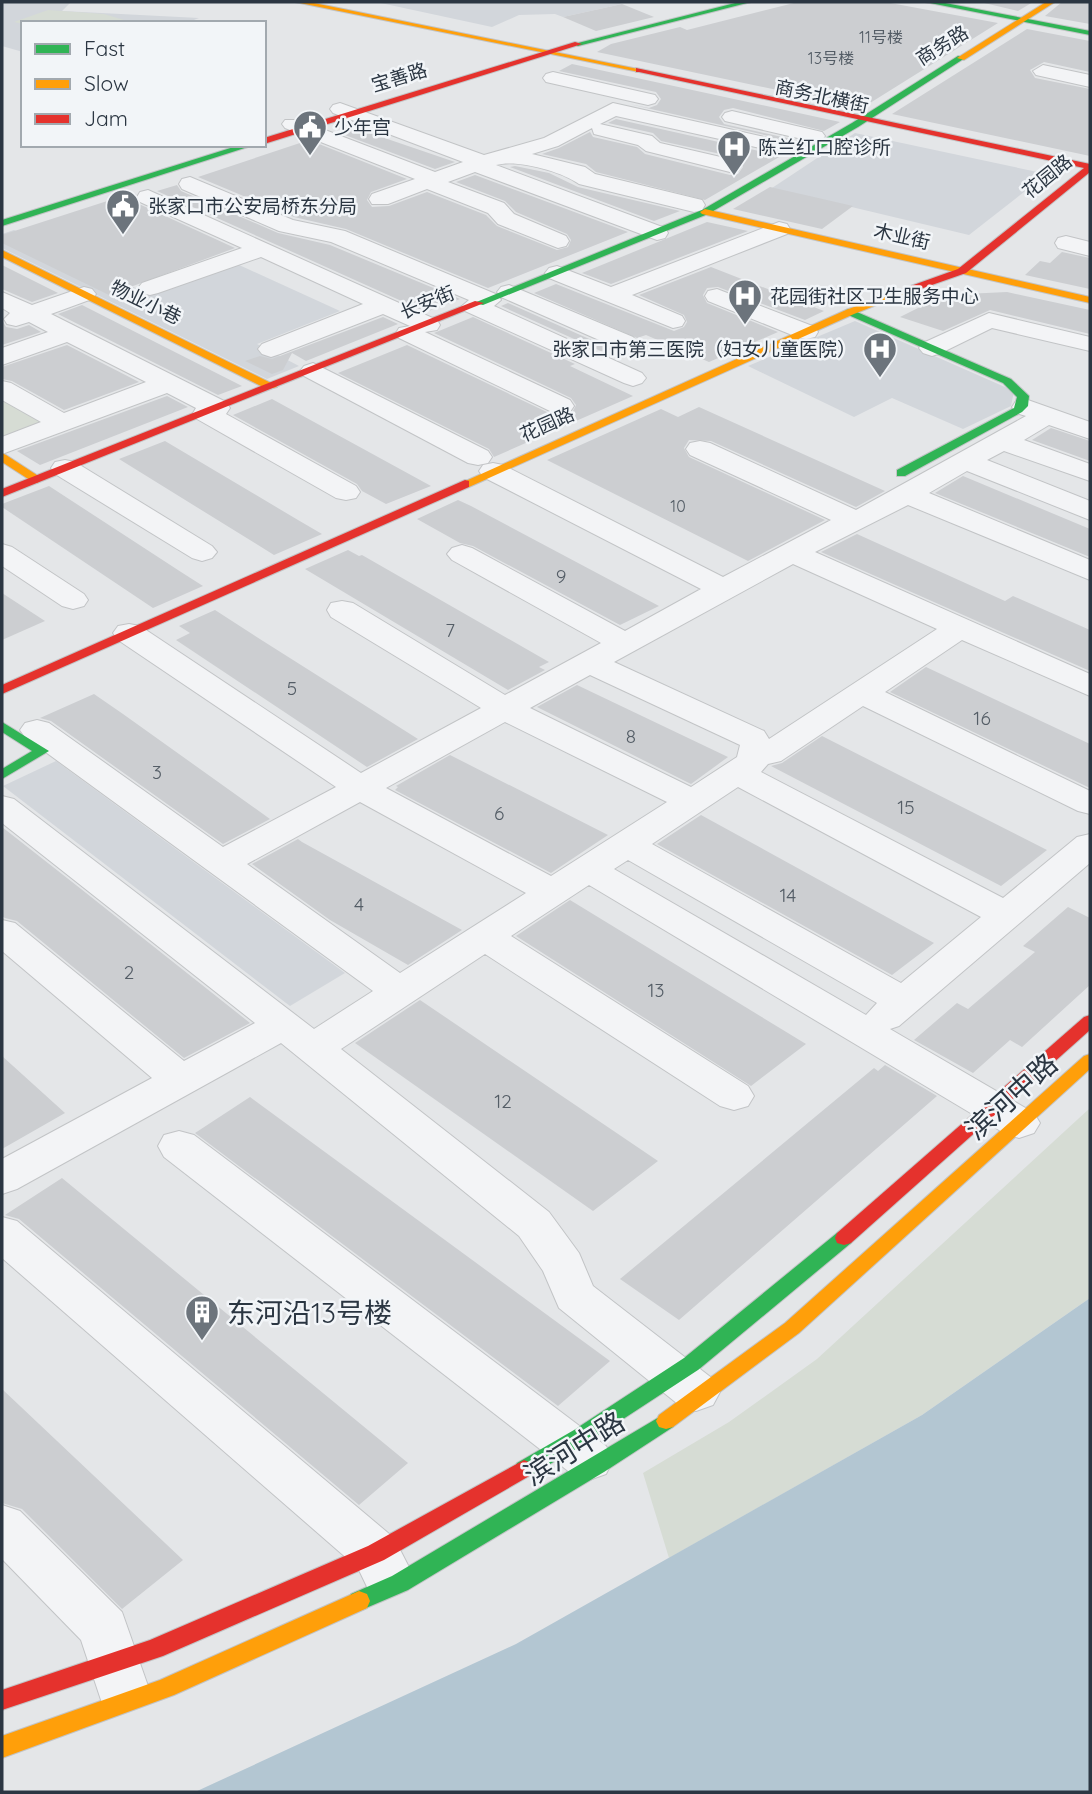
<svg xmlns="http://www.w3.org/2000/svg" width="1092" height="1794" font-family="Quicksand,'Noto Sans SC',sans-serif">
	<style>
		.built { fill: #d2d6db }
		.green { fill: #d6dcd4 }
		.water { fill: #b3c6d2 }
		.building { fill: #ccced1 }
		.lines { fill: none; stroke-linecap: round; stroke-linejoin: round }
		.street-casing { stroke: #c2c4c6; stroke-width: 2 }
		.fast-casing { stroke: #c2c4c6; stroke-width: 2 }
		.slow-casing { stroke: #c2c4c6; stroke-width: 2 }
		.jam-casing { stroke: #c2c4c6; stroke-width: 2 }
		.street { fill: #f3f4f6; fill-rule: evenodd }
		.fast { fill: #30b455; fill-rule: evenodd }
		.slow { fill: #ff9f0a; fill-rule: evenodd }
		.jam { fill: #e5322d; fill-rule: evenodd }
		.labels { text-anchor: middle; dominant-baseline: central; stroke-width: 5; stroke-linejoin: round; paint-order: stroke }
		.far-number-label { font-size: 16px; fill: #545d66 }
		.far-street-label { font-size: 19px; fill: #2b3642; stroke: #f2f5f8 }
		.far-poi-label { font-size: 19px; fill: #2b3642; stroke: #f2f5f8; text-anchor: start }
		.number-label { font-size: 19px; fill: #545d66 }
		.near-street-label { font-size: 28px; fill: #2b3642; stroke: #f2f5f8 }
		.near-poi-label { font-size: 28px; fill: #2b3642; stroke: #f2f5f8; text-anchor: start }
	</style>
	<rect width="100%" height="100%" fill="#e4e6e8"/>
	<g class="built">
		<path d="M2 2H71L62 11 199 18 186 23H23V52L2 46Z"/>
		<path d="M376 2H616L622 4 563 17 555 14 519 15 492 27Z"/>
		<path d="M855 133 1047 174 969 235 772 188Z"/>
		<path d="M14 230 150 295 237 264 340 311 257 344 299 366 267 379 2 248V234Z"/>
		<path d="M855 321 1014 391 1011 406 963 429 892 398 854 417 748 366Z"/>
		<path d="M56 761 345 973 290 1006 3 786Z"/>
	</g>
	<g class="green">
		<path d="M48 10 104 14 134 23 23 24 14 22Z"/>
		<path d="M2 393 53 422 2 442Z"/>
		<path d="M1090 1108V1298L922 1415 669 1558 643 1473 729 1422 817 1359Z"/>
	</g>
	<path class="water" d="M1090 1298V1792H195L516 1644 922 1415Z"/>
	<g class="building">
		<path d="M798 2H885L998 23 862 108 597 52 611 44 680 27 687 30Z"/>
		<path d="M980 2H1033L1018 11Z"/>
		<path d="M1062 2H1090V24L1045 16Z"/>
		<path d="M622 4 654 17 596 31 563 17Z"/>
		<path d="M1027 29 1090 41V72L1044 62 1030 70 1035 78 1090 89V156L892 114Z"/>
		<path d="M572 64 840 122 824 131 733 108 724 110 719 117 724 124 805 142 705 200 596 172 586 164 542 154 559 148 590 132 593 137 637 147 645 154 730 175 738 174 743 167 739 158 661 141 653 133 608 123 616 119 759 151 768 149 772 144 769 136 629 104 649 108 657 105 661 99 656 92 559 71Z"/>
		<path d="M352 127 361 130 455 162 435 169 337 132Z"/>
		<path d="M309 140 407 179 371 192 367 200 372 207 389 206 427 192 486 215 497 226 557 250 568 247 571 240 567 234 516 212 505 201 456 182 475 175 628 232 488 288 346 229 294 217 198 177Z"/>
		<path d="M515 166 549 173 578 187 680 211 654 221 510 167Z"/>
		<path d="M177 185 181 191 278 233 330 245 460 299 426 312 157 191Z"/>
		<path d="M770 187 814 197 853 206 822 229 733 209Z"/>
		<path d="M132 193 136 194 139 204 235 248 109 295 2 243V235Z"/>
		<path d="M707 222 748 231 611 284 582 273Z"/>
		<path d="M1062 252 1090 258V289L1025 275 1040 261 1050 263Z"/>
		<path d="M2 265 58 293 32 302 2 289Z"/>
		<path d="M711 267 824 311 805 320 718 287 707 288 703 295 707 303 778 332 709 362 646 335 637 338 534 293 556 284 674 331 684 327 687 322 684 315 639 295Z"/>
		<path d="M1007 292 1090 310V334L990 310 943 331 900 317 944 295Z"/>
		<path d="M508 303 612 349 603 352 501 306Z"/>
		<path d="M82 305 242 386 218 395 58 314Z"/>
		<path d="M383 317 398 324 306 361 292 353 283 370 272 374 245 361 260 356 272 359Z"/>
		<path d="M473 317 575 364 570 366 633 396 494 457 489 449 338 373 407 345 551 414 562 417 572 413 576 405 571 398 434 333Z"/>
		<path d="M2 320 6 327 17 329 29 325 41 332 2 345Z"/>
		<path d="M67 345 139 382 64 410 12 381 2 379V367Z"/>
		<path d="M167 396 188 407 40 465 17 451Z"/>
		<path d="M272 399 431 486 386 504 362 491 357 484 233 415Z"/>
		<path d="M699 407 885 491 856 507 711 441 689 440 684 448 689 457 825 520 748 561 547 460 661 409 678 417Z"/>
		<path d="M1051 428 1090 441V461L1032 440Z"/>
		<path d="M165 441 298 520 322 534 274 555 119 459Z"/>
		<path d="M963 476 1090 529V557L935 493Z"/>
		<path d="M49 486 181 572 203 586 153 608 2 507V504Z"/>
		<path d="M458 500 471 506 659 606 620 625 473 546 460 543 417 519Z"/>
		<path d="M857 534 1005 601 1013 596 1090 630V671L821 552Z"/>
		<path d="M348 550 359 556 362 555 549 662 539 667 545 670 508 690 305 569Z"/>
		<path d="M2 593 45 621 2 640Z"/>
		<path d="M215 610 263 641 418 739 367 767 176 640 190 633 179 626Z"/>
		<path d="M926 667 1090 744V788L890 692Z"/>
		<path d="M577 685 728 757 691 784 537 707Z"/>
		<path d="M94 694 123 714 270 819 223 844 51 721 40 718Z"/>
		<path d="M822 736 1047 850 1001 886 771 766 782 763Z"/>
		<path d="M450 755 608 835 551 873 395 790 398 787 396 786Z"/>
		<path d="M701 815 934 943 892 975 657 844Z"/>
		<path d="M2 827 81 889 250 1023 184 1058 17 921 5 918 2 916Z"/>
		<path d="M298 839 302 842 462 930 408 965 330 920 252 864Z"/>
		<path d="M570 900 806 1044 751 1086 516 936Z"/>
		<path d="M1068 907 1090 918V985L1022 1047 1010 1040 973 1073 914 1040 957 1003 968 1009 1035 952 1023 946Z"/>
		<path d="M420 1000 658 1161 593 1211 355 1043Z"/>
		<path d="M2 1056 65 1113 2 1149Z"/>
		<path d="M885 1065 937 1096 679 1320 620 1279 874 1068 878 1071Z"/>
		<path d="M250 1097 610 1361 558 1406 195 1133Z"/>
		<path d="M62 1178 408 1463 359 1505 19 1219 5 1215Z"/>
		<path d="M2 1389 183 1560 122 1609 22 1509 2 1503Z"/>
	</g>
	<g class="lines">
		<g class="street-casing">
			<g id="street">
				<path d="M1043 65 1090 75V87L1036 75 1033 71Z"/>
				<path d="M553 72 655 95 658 99 655 103 648 105 546 82 543 78 546 74Z"/>
				<path d="M340 103 484 155 544 138 613 103 760 136 767 138 770 142 767 146 760 148 616 116 600 124 652 136 660 143 738 161 741 166 738 171 730 172 646 151 638 145 594 134 592 128 558 146 532 154 585 167 595 174 702 200 705 205 702 210 694 212 579 184C561 171 516 159 496 165L665 228 668 233 665 238 657 240 475 172 448 182 504 203 514 214 566 236 569 241 566 246 558 248 498 224 488 213 427 189 388 204H372L369 199 372 194 415 179 285 128 282 124 285 120H299L435 172 463 162 333 113 330 109 333 105Z"/>
				<path d="M732 111 822 132 825 136 822 140 815 142 725 121 722 117 725 113Z"/>
				<path d="M190 177 293 220 345 231 498 295 501 300 494 306 642 373 646 378 642 383 633 386 624 383 465 311 462 306 469 300 331 242 279 231 182 189 179 184 182 179Z"/>
				<path d="M148 190 437 320 440 325 437 330 425 332 570 400 574 406 570 412 561 414 552 412 399 338 396 333 399 328 410 326 383 314 280 354 271 357 262 354 258 349 262 344 363 304 261 257 158 293 150 295 142 293 138 288 142 283 242 248 140 202 137 197 140 192Z"/>
				<path d="M779 222 787 224 790 229 787 234 632 295 682 316 685 321 682 326 673 328 549 278 545 273 549 268 557 266 611 287Z"/>
				<path d="M1066 236 1090 242V256L1058 248 1055 243 1058 238Z"/>
				<path d="M509 285 633 337 637 342 633 347 624 350 615 347 501 297 497 292 501 287Z"/>
				<path d="M84 287 92 289 96 294 92 299 51 314 226 402 230 408 226 414 356 486 360 492 356 498 346 500 336 498 197 419 193 413 196 408 167 393 2 454V437L41 422 2 400V381L11 383 64 413 146 382 67 342 2 365V348L48 332 29 322 16 326 7 324 4 319 10 313 2 308V292L32 305Z"/>
				<path d="M717 289 815 327 818 332 815 337 806 339 797 337 708 301 705 296 708 291Z"/>
				<path d="M989 313 1090 337V351L992 328 941 353 932 356 923 353 919 348 923 343Z"/>
				<path d="M313 363 488 451 492 457 488 463 478 465 468 463 304 376 300 371 304 366Z"/>
				<path d="M1025 399 1090 422V439L1049 425 1024 440 1090 464V481L1004 451 987 460 1090 501V520L967 471 929 493 1090 560V580L908 505 815 552 1090 674V696L962 640 885 692 1090 791V814L1078 811 863 706 781 761 768 764 761 772 1003 898 1077 837 1090 834V863L899 1026 890 1029 1034 1113 1040 1123 1034 1133 1019 1138 1004 1133 589 885 511 936 748 1086 754 1096 748 1106 734 1110 720 1106 485 954 341 1049 549 1212 579 1253 593 1286 713 1379 720 1392 713 1405 696 1411 679 1405 559 1308 543 1271 519 1236 281 1043 17 1189 2 1194V1159L152 1078 2 951V920L15 923 184 1061 255 1023 2 823V796L14 799 314 1029 373 991 25 737 20 730 25 723 37 720 49 723 223 847 336 787 118 640 113 633 118 626 129 624 140 626 361 773 481 708 331 617 327 610 331 603 342 601 353 603 505 695 601 643 452 560 447 554 452 548 462 545 472 548 625 631 701 589 483 477 479 471 483 465 493 463 503 465 723 577 831 520 690 455 686 449 690 443 700 441 710 443 856 510 1026 416 1016 413 1012 407 1016 401ZM793 564 937 629 769 739 764 731 614 662ZM590 675 740 745 737 757 691 787 530 708ZM505 722 667 802 551 876 386 788ZM738 787 981 917 901 983 652 844ZM360 802 526 893 400 973 247 864ZM628 860 877 1003 866 1015 614 869Z"/>
				<path d="M65 460 75 462 212 546 217 552 212 558 202 561 192 558 55 474 51 468 55 462Z"/>
				<path d="M2 544 12 547 84 594 88 600 84 606 73 609 62 606 2 566Z"/>
				<path d="M179 1131 194 1135 606 1446 613 1460 606 1474 589 1480 572 1474 164 1157 158 1146 164 1135Z"/>
				<path d="M2 1217 17 1221 394 1538 413 1575 405 1591 387 1597 369 1591 358 1568 2 1258Z"/>
				<path d="M2 1505 20 1511 122 1612 148 1686 140 1703 121 1710 102 1703 81 1640 2 1559Z"/>
			</g>
		</g>
		<g class="fast-casing">
			<g id="fast">
				<path d="M739 2H751L578 46 574 44Z"/>
				<path d="M925 2H940L1090 31V35Z"/>
				<path d="M958 56 965 58 858 127 708 214 483 305 474 303 702 210 852 123Z"/>
				<path d="M240 145H254L2 226V220Z"/>
				<path d="M850 309 1011 379 1029 396 1028 406 1022 412 905 476H897V470L1014 408 1017 397 1003 383 846 314V310Z"/>
				<path d="M2 722 49 751 2 779V769L32 751 2 732Z"/>
				<path d="M844 1231 851 1233 853 1238 851 1243 698 1370 588 1442 531 1475 524 1478 517 1475 514 1469 517 1463 574 1430 684 1358 837 1233Z"/>
				<path d="M666 1413 673 1415 676 1421 673 1427 604 1472 408 1590 359 1611 351 1608 348 1601 351 1594 392 1576Z"/>
			</g>
		</g>
		<g class="slow-casing">
			<g id="slow">
				<path d="M295 2H309L643 70 639 72Z"/>
				<path d="M1046 2H1055L964 60 957 58Z"/>
				<path d="M705 209 1090 297V303L702 214 700 212Z"/>
				<path d="M2 250 275 385 277 387 267 389 2 257Z"/>
				<path d="M905 288 914 290 854 314 469 487H461L459 484 846 310Z"/>
				<path d="M2 453 6 455 43 479 37 483 33 482 2 462Z"/>
				<path d="M1090 1054V1069L799 1333 673 1427 666 1429 659 1427 656 1421 659 1415 785 1323 1084 1056Z"/>
				<path d="M359 1591 367 1594 370 1601 367 1608 174 1695 2 1758V1736L160 1680Z"/>
			</g>
		</g>
		<g class="jam-casing">
			<g id="jam">
				<path d="M575 42 582 44 264 144V138Z"/>
				<path d="M636 68 1090 164V172L966 273 909 293 905 292V288L958 269 1084 168 639 72H636Z"/>
				<path d="M475 301 484 303 2 497V489Z"/>
				<path d="M465 480 469 481V487L2 694V685Z"/>
				<path d="M1090 1015V1030L851 1243 844 1245 837 1243 835 1238 837 1233 1084 1017Z"/>
				<path d="M524 1460 531 1463 534 1469 531 1475 384 1560 163 1656 2 1710V1690L150 1640 368 1546Z"/>
			</g>
		</g>
		<use href="#street" class="street"/>
		<use href="#fast" class="fast"/>
		<use href="#slow" class="slow"/>
		<use href="#jam" class="jam"/>
	</g>
	<defs>
		<g id="civic-pin" transform="scale(1.75)"><path d="M0 17L-7.5 6A9.5 9.5 0 1 1 7.5 6Z" fill="#6c747c" stroke="#f2f5f8"/><path d="M-.6-6.5H3V-4.5H.6V-3L4-1V1h2V6H-6V1h2V-1L-.6-3ZM-1.2 2.5V6h2.4V2.5Z" fill="#fff"/></g>
		<g id="hospital-pin" transform="scale(1.75)"><path d="M0 17L-7.5 6A9.5 9.5 0 1 1 7.5 6Z" fill="#6c747c" stroke="#f2f5f8"/><path d="M-5-5h3v3.5h4V-5h3V5h-3V1.5h-4V5h-3Z" fill="#fff"/></g>
		<g id="building-pin" transform="scale(1.75)"><path d="M0 17L-7.5 6A9.5 9.5 0 1 1 7.5 6Z" fill="#6c747c" stroke="#f2f5f8"/><path d="M-4-6H4V6H1V3H-1V6H-4ZM-2.5-4.3h1.7v1.8h-1.7ZM.8-4.3h1.7v1.8H.8ZM-2.5-1h1.7V.8h-1.7ZM.8-1h1.7V.8H.8Z" fill="#fff"/></g>
	</defs>
	<g fill-rule="evenodd">
		<use href="#civic-pin" x="310" y="127"/>
		<use href="#hospital-pin" x="734" y="147"/>
		<use href="#civic-pin" x="123" y="206"/>
		<use href="#hospital-pin" x="745" y="296"/>
		<use href="#hospital-pin" x="880" y="349"/>
		<use href="#building-pin" x="202" y="1312"/>
	</g>
	<g class="labels">
		<g class="far-number-label">
			<text x="881" y="37">11号楼</text>
			<text x="831" y="58">13号楼</text>
			<text x="678" y="506">10</text>
		</g>
		<g class="far-street-label">
			<text transform="translate(942 45) rotate(-32)">商务路</text>
			<text transform="translate(399 77) rotate(-17)">宝善路</text>
			<text transform="translate(822 96) rotate(12)">商务北横街</text>
			<text transform="translate(1047 176) rotate(-39)">花园路</text>
			<text transform="translate(902 236) rotate(13)">木业街</text>
			<text transform="translate(146 302) rotate(26)">物业小巷</text>
			<text transform="translate(427 302) rotate(-22)">长安街</text>
			<text transform="translate(547 424) rotate(-24)">花园路</text>
		</g>
		<g class="far-poi-label">
			<text x="334" y="127">少年宫</text>
			<text x="758" y="147">陈兰红口腔诊所</text>
			<text x="148" y="206">张家口市公安局桥东分局</text>
			<text x="770" y="296">花园街社区卫生服务中心</text>
			<text x="856" y="349" text-anchor="end">张家口市第三医院（妇女儿童医院）</text>
		</g>
		<g class="number-label">
			<text x="561" y="576">9</text>
			<text x="450" y="630">7</text>
			<text x="292" y="688">5</text>
			<text x="982" y="718">16</text>
			<text x="631" y="736">8</text>
			<text x="157" y="772">3</text>
			<text x="906" y="807">15</text>
			<text x="499" y="813">6</text>
			<text x="788" y="895">14</text>
			<text x="359" y="904">4</text>
			<text x="129" y="972">2</text>
			<text x="656" y="990">13</text>
			<text x="503" y="1101">12</text>
		</g>
		<g class="near-street-label">
			<text transform="translate(1011 1096) rotate(-42)">滨河中路</text>
			<text transform="translate(574 1448) rotate(-32)">滨河中路</text>
		</g>
		<g class="near-poi-label">
			<text x="227" y="1312">东河沿13号楼</text>
		</g>
	</g>
	<rect width="1092" height="1794" fill="none" stroke="#2b3642" stroke-width="7"/>
	<rect x="21" y="21" width="245" height="126" fill="#f2f5f8" stroke="#a2a9af" stroke-width="2"/>
	<rect x="35" y="44" width="35" height="10" fill="#30b455" stroke="#a2a9af" stroke-width="2"/>
	<text x="84" y="56" font-size="21" fill="#2b3642">Fast</text>
	<rect x="35" y="79" width="35" height="10" fill="#ff9f0a" stroke="#a2a9af" stroke-width="2"/>
	<text x="84" y="91" font-size="21" fill="#2b3642">Slow</text>
	<rect x="35" y="114" width="35" height="10" fill="#e5322d" stroke="#a2a9af" stroke-width="2"/>
	<text x="84" y="126" font-size="21" fill="#2b3642">Jam</text>
</svg>
